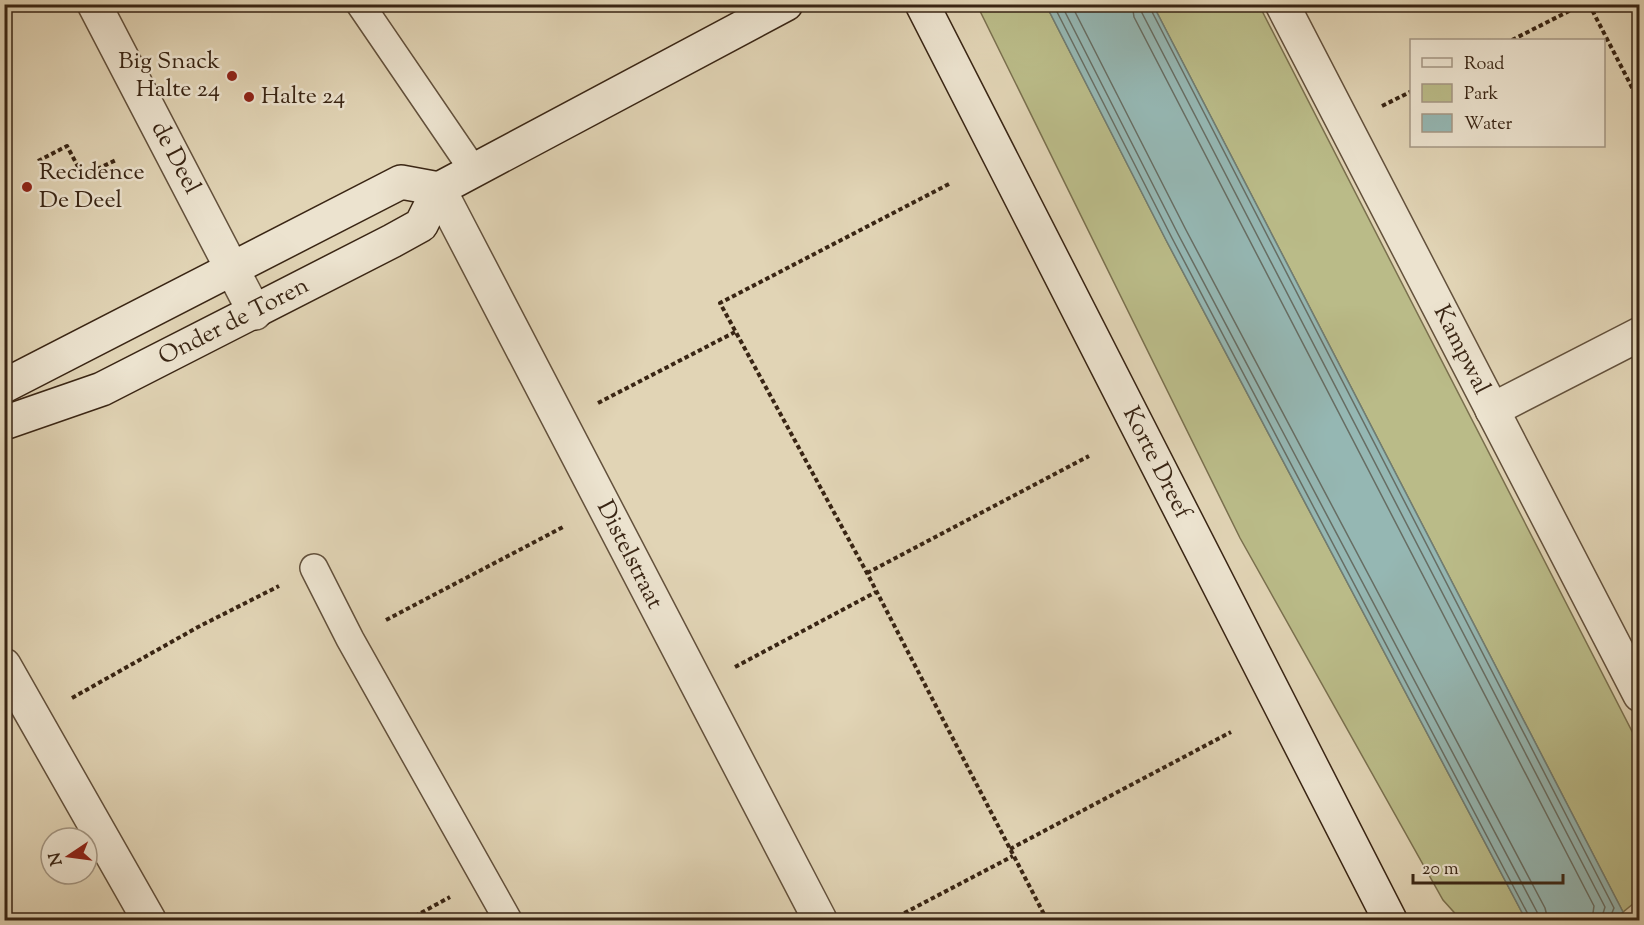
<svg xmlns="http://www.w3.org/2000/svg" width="1644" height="925" font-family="'Sorts Mill Goudy',serif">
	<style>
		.green { fill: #babb88; stroke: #7a704e; stroke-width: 1.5 }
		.water { fill: #95b7b3; stroke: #707d73; stroke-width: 1.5 }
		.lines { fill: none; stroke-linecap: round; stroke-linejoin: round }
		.shore { stroke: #676e64; stroke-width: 1.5 }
		.lane-casing { stroke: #63513c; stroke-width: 30 }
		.street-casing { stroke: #63513c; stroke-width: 36 }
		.secondary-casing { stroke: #392514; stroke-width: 36 }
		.path { stroke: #392514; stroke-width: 4; stroke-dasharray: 4.5 3; stroke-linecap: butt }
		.lane { stroke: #ece3cf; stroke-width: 27 }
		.street { stroke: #ece3cf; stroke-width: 33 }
		.secondary { stroke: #ece3cf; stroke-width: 33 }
		.poi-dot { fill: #8f2418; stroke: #ece3cf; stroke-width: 2 }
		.labels { text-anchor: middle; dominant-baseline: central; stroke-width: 5; stroke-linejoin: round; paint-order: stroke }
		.poi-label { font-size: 24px; fill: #392514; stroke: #ece3cf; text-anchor: start }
		.street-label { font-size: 24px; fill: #392514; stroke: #ece3cf }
	</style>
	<rect width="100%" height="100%" fill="#e1d4b5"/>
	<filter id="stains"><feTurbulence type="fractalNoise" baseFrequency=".00333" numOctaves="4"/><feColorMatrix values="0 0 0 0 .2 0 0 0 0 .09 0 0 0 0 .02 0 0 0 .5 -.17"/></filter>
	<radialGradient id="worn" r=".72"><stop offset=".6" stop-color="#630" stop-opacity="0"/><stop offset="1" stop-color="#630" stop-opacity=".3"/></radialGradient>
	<g class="green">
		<path d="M977 5H1046L1166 240 1526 920H1461L1443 900 1240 538Z"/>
		<path d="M1153 5H1259L1639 745V899L1623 912Z"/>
	</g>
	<path class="water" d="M1046 5H1153L1623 912 1615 920H1526L1166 240Z"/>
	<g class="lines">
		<g class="shore">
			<path d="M1053 4 1172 238 1531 920"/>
			<path d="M1061 4 1178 234 1537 912 1538 920"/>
			<path d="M1071 4 1186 230 1545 908 1548 920"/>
			<path d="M1132 4 1134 17 1594 906 1592 920"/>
			<path d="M1141 4 1142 13 1605 907 1601 920"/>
			<path d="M1148 4 1614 908 1609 920"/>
		</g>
		<g class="lane-casing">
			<g id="lane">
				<path d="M360 4 474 171"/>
				<path d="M314 568 350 639 508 920"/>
			</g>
		</g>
		<g class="street-casing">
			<g id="street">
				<path d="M94 4 255 313"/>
				<path d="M1282 4 1640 695"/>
				<path d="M439 189 820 920"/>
				<path d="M1492 410 1640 334"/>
				<path d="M4 665 149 920"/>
			</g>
		</g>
		<g class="secondary-casing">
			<g id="secondary">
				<path d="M922 4 1390 920"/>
				<path d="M4 386 401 182 439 189"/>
				<path d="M4 423 102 389 392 241 421 225 439 189 786 4"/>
			</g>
		</g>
		<g class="path">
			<path d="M1589 4 1640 103"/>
			<path d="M1512 40 1583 4"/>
			<path d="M1382 106 1412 91"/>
			<path d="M38 161 67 146 83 176 116 160"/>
			<path d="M949 184 720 303 867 573 1047 920"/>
			<path d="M598 403 735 332"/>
			<path d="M867 573 1089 456"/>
			<path d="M386 620 565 526"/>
			<path d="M735 667 876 592"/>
			<path d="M72 698 198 627 279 586"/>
			<path d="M1010 849 1231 732"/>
			<path d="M408 920 450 897"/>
			<path d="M891 920 1013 856"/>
		</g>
		<use href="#lane" class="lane"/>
		<use href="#street" class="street"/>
		<use href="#secondary" class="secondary"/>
	</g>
	<g class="poi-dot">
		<circle cx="232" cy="76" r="6"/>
		<circle cx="249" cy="97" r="6"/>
		<circle cx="27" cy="187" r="6"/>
	</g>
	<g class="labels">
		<g class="poi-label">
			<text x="220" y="62" text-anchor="end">Big Snack<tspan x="220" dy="28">Halte 24</tspan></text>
			<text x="261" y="97">Halte 24</text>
			<text x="39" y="173">Recidence<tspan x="39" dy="28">De Deel</tspan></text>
		</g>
		<g class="street-label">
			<text transform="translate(175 158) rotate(62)">de Deel</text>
			<text transform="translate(234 322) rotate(-27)">Onder de Toren</text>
			<text transform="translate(1461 350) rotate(63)">Kampwal</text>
			<text transform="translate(1156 463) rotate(63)">Korte Dreef</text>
			<text transform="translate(629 555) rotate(63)">Distelstraat</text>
		</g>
	</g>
	<rect width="1644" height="925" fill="none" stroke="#e1d4b5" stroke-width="24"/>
	<rect x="6" y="6" width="1632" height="913" fill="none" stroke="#392514" stroke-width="3"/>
	<rect x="12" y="12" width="1620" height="901" fill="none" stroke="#392514" stroke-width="1.5"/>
	<rect x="1410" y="39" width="195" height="108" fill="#ece3cf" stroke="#a49784" stroke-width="1.5"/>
	<rect x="1422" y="58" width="30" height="9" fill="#ece3cf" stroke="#a49784" stroke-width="1.5"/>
	<text x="1464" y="69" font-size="18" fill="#392514">Road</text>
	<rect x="1422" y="84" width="30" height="18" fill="#babb88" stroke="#a49784" stroke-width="1.5"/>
	<text x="1464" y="99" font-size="18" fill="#392514">Park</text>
	<rect x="1422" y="114" width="30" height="18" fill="#95b7b3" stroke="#a49784" stroke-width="1.5"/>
	<text x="1464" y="129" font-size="18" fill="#392514">Water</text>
	<g transform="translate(69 856) rotate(257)"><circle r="28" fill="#ece3cf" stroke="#a49784" stroke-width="1.5"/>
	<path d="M0-4.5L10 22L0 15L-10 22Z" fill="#8f2418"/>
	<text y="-9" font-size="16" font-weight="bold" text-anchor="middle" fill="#392514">N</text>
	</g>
	<path d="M1413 874v9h150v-9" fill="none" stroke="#392514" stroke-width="3"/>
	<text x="1422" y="874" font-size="18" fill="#392514" stroke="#ece3cf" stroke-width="4.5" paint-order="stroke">20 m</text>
	<rect width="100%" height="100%" filter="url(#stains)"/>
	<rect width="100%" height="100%" fill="url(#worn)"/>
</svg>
